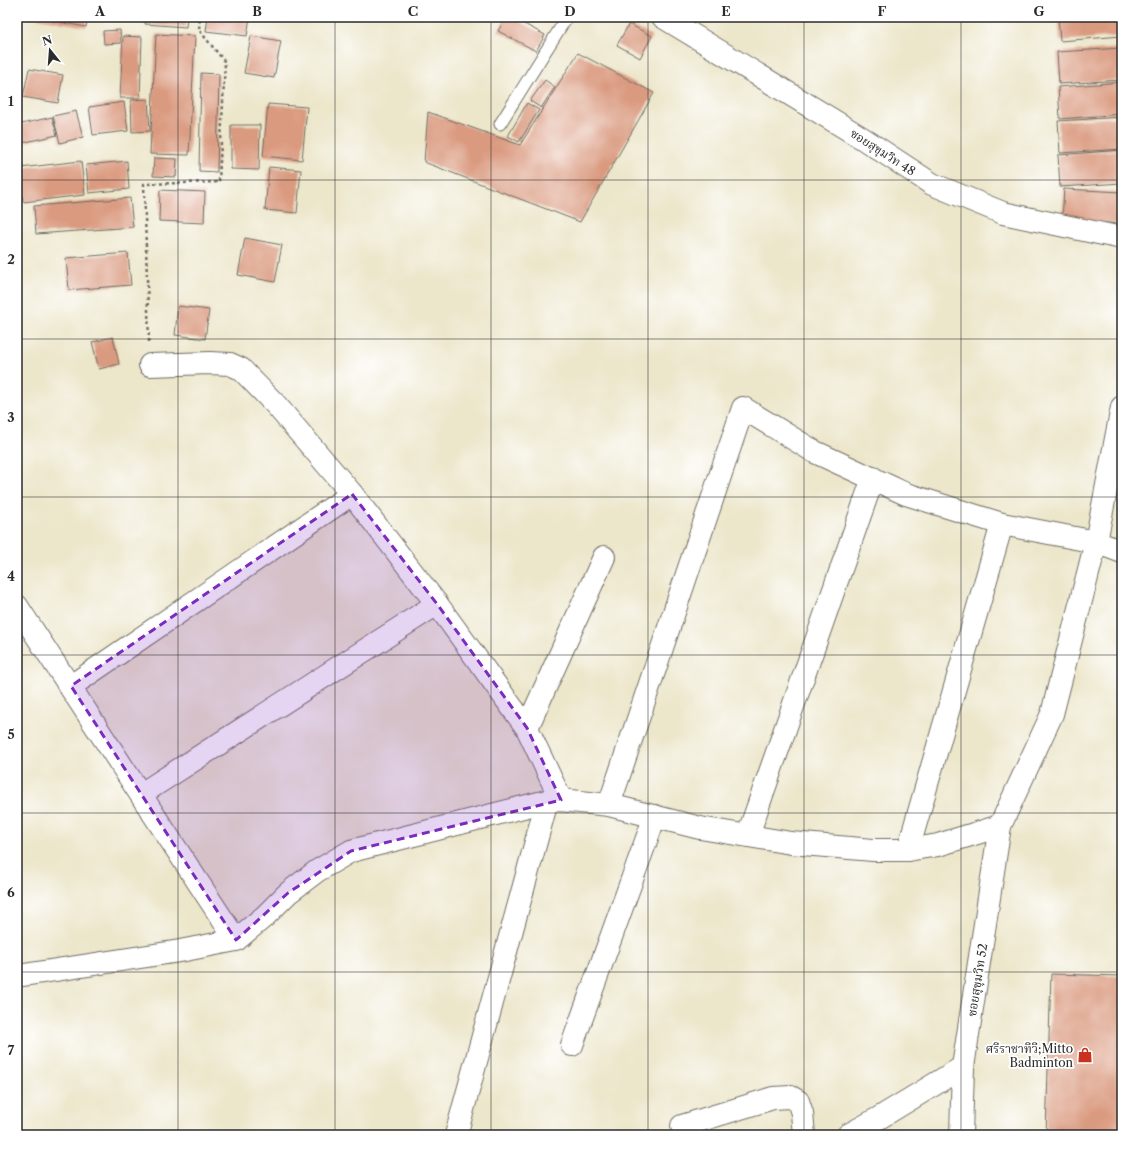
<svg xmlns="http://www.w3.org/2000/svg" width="1139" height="1152" font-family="'Libre Caslon Text','Noto Serif Thai',serif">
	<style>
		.building { fill: #da9a7f }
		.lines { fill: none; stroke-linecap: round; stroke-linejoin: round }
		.service-casing { stroke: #6f6c63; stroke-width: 13 }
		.minor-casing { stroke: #6f6c63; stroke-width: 24 }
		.path { stroke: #6f6c63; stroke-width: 2.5; stroke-dasharray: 3 3; stroke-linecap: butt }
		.service { stroke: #fff; stroke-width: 11 }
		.minor { stroke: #fff; stroke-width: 22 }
		.marked { fill: #7b2cbf; fill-opacity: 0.2; stroke: #7b2cbf; stroke-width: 3; stroke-dasharray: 8 5; stroke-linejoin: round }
		.grid { fill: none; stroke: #2b2b2b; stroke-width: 1; stroke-opacity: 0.55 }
		.labels { text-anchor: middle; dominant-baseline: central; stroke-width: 3.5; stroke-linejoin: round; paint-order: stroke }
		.street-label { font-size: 12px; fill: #2b2b2b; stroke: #fff }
		.poi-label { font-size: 12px; fill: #2b2b2b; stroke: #fff; text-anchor: end }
		.neatline { fill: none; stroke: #2b2b2b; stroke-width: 1.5 }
		.grid-label { font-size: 13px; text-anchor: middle; font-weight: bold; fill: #2b2b2b }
	</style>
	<rect width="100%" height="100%" fill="#fff"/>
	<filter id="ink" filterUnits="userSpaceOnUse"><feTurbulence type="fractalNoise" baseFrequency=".025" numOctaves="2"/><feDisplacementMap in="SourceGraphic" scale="8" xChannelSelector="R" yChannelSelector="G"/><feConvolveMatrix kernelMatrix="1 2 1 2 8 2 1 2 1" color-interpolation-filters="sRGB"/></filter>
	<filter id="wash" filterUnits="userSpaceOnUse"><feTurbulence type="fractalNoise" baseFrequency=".012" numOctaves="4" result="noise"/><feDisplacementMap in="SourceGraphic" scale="16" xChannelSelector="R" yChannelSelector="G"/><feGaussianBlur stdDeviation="0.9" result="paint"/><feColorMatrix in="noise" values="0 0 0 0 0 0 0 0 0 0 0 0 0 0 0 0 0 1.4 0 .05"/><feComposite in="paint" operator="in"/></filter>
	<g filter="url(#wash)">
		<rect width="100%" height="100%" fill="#ece6ca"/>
		<g id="blocks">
			<g class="building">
				<path d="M32 17H88L86 27Z"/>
				<path d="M146 17H187L186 27 145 24Z"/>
				<path d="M208 17H250L247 36 206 31Z"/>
				<path d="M506 17H511L545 35 536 51 498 31Z"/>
				<path d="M521 17H536L532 23Z"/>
				<path d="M1058 17H1122V36L1060 41Z"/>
				<path d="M629 24 652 36 640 58 617 45Z"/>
				<path d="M120 30 121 43 104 44 103 31Z"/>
				<path d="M156 34 195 36 189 155 150 154Z"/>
				<path d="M123 36 142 37 140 98H120Z"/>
				<path d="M251 36 281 41 274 78 244 73Z"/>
				<path d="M1122 48V80L1059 84 1057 52Z"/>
				<path d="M578 53 654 93 580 222 424 162 428 112 520 145Z"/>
				<path d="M29 69 63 75 58 103 23 97Z"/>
				<path d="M201 73 219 74 217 172 199 171Z"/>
				<path d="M545 80 555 87 541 108 530 101Z"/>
				<path d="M1122 82V114L1060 119 1058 87Z"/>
				<path d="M148 99 150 131 132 132 131 100Z"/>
				<path d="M124 102 128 131 93 135 89 107Z"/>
				<path d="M527 103 539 110 519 142 508 136Z"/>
				<path d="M268 104 307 107 302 160 263 156Z"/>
				<path d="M76 111 83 137 60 143 53 116Z"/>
				<path d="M52 117 57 135 17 144V125Z"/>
				<path d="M1122 117V149L1060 153 1058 121Z"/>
				<path d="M231 125H260L259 170 231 169Z"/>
				<path d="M1122 150V183L1060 187 1058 155Z"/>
				<path d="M154 158 177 159 176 177 153 176Z"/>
				<path d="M81 161 85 195 23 202 20 168Z"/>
				<path d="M127 161 129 189 89 193 86 165Z"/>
				<path d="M269 167 301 170 297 213 265 210Z"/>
				<path d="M1064 189 1122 192V224L1062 220Z"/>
				<path d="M160 190 205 192 204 223 159 221Z"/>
				<path d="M130 198 133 227 36 234 34 206Z"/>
				<path d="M245 238 282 245 275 282 238 275Z"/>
				<path d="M128 253 131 285 69 290 66 258Z"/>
				<path d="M178 306 209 310 205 339 175 335Z"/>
				<path d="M113 337 119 364 99 369 92 342Z"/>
				<path d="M1051 974 1122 976V1135H1046Z"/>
			</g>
		</g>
	</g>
	<g filter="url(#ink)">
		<use href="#blocks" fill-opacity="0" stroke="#6f6c63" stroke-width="1"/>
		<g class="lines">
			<g class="service-casing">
				<path id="service" d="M500 124 567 17"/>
			</g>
			<g class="minor-casing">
				<g id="minor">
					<path d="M663 17 862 138 932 184 1003 213 1122 238"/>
					<path d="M150 365 210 363 230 364 241 369 276 405 352 494 437 604 527 728 561 800"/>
					<path d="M17 606 236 940"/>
					<path d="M71 686 352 494"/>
					<path d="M527 728 604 557"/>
					<path d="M141 794 437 604"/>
					<path d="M609 805 743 408 815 452 906 494 1002 524 1096 542 1122 552"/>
					<path d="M748 835 873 478"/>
					<path d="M908 850 1002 524"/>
					<path d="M17 976 180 951 236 940 265 916 288 893 317 871 351 851 547 801 561 800 609 805 700 828 791 843 873 850H908L938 845 1000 826"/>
					<path d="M572 1045 655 816"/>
					<path d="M682 1126 773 1098 791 1097 798 1101 802 1113 804 1135"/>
					<path d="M456 1135 547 801"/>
					<path d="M848 1135 879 1118 963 1067"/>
					<path d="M961 1135 963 1067 1000 826 1052 714 1096 542 1122 407"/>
				</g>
			</g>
			<path class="path" d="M149 342 144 184 219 182 225 62 199 30 200 17"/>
			<use href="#service" class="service"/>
			<use href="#minor" class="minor"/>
		</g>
	</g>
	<path class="marked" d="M352 494 437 604 527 728 561 800 351 851 288 893 236 940 71 686Z"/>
	<path class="grid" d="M178 17V1135M335 17V1135M491 17V1135M648 17V1135M804 17V1135M961 17V1135M17 180H1122M17 339H1122M17 497H1122M17 655H1122M17 813H1122M17 972H1122"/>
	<defs>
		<g id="shop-bare" transform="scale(1.2)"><path d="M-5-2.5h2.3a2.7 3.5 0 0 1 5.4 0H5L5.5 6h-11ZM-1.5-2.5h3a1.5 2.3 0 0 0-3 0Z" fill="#c8321e" stroke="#fff" stroke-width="2.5" paint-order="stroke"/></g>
	</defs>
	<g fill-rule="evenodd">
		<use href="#shop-bare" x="1085" y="1055"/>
	</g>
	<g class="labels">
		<g class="street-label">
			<text transform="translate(883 152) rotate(33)">ซอยสุขุมวิท 48</text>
			<text transform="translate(977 980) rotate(-81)">ซอยสุขุมวิท 52</text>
		</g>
		<g class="poi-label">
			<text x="1073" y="1048">ศรีราชาทีวี;Mitto<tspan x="1073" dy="14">Badminton</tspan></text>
		</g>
	</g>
	<rect width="1139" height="1152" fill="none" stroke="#fff" stroke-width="44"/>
	<g transform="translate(50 50) rotate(343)" stroke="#ffffff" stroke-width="3" paint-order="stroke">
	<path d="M0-3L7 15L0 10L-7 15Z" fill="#2b2b2b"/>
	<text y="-6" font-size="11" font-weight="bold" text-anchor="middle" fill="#2b2b2b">N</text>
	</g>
	<rect x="22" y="22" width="1095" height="1108" class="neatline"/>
	<g class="grid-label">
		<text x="100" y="16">A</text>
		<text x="257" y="16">B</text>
		<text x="413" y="16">C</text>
		<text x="570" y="16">D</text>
		<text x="726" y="16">E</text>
		<text x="882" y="16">F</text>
		<text x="1039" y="16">G</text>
		<text x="11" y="106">1</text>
		<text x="11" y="264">2</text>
		<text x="11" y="422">3</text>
		<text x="11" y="581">4</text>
		<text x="11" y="739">5</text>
		<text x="11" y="897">6</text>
		<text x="11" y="1055">7</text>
	</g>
</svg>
